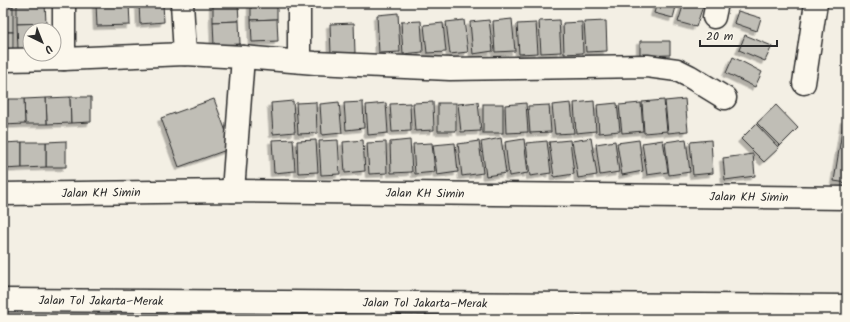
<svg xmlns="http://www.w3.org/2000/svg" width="850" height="322" font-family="Kalam,sans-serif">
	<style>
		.building { fill: #c0beb6; stroke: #2b2b2b; filter: url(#shadow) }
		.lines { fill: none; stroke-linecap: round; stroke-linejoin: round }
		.minor-casing { stroke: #2b2b2b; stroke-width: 25 }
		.highway-casing { stroke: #2b2b2b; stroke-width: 25 }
		.minor { stroke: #fbf7ec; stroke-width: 22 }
		.highway { stroke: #fbf7ec; stroke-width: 22 }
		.labels { text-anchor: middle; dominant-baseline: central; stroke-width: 3.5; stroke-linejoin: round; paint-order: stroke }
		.street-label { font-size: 12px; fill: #2b2b2b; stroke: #fbf7ec }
	</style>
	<defs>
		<filter id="shadow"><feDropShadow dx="-3.5" dy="3.5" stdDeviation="0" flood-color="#0004"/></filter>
	</defs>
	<rect width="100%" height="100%" fill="#f3efe4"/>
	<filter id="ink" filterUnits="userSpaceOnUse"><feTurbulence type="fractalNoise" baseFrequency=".025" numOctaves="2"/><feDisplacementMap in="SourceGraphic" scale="8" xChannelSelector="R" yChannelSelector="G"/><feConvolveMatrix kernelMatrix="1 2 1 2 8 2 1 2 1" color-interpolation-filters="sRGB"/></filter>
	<g filter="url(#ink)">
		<g class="building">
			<rect x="3" y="3" width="10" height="4"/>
			<path d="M17 3H45L46 23 17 24Z"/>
			<path d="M96 3H129L130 25 97 26Z"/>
			<path d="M139 3H163L164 22 140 24Z"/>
			<path d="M213 3H238L239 21 213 22Z"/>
			<path d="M251 3H277V19L251 20Z"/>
			<path d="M657 3H677L673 18 654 13Z"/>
			<path d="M684 3H704L696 27 678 22Z"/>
			<rect x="3" y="7" width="10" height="25"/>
			<path d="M738 11 761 18 757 31 734 23Z"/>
			<path d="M398 13 400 52 379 53 377 15Z"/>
			<path d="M277 19 278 41 252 42 251 20Z"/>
			<path d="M512 19 515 51 495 52 493 21Z"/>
			<path d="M464 20 468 52 450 54 446 22Z"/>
			<path d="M489 20 493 51 473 54 470 22Z"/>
			<path d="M559 20 561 52 541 53 539 21Z"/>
			<path d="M239 21 240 44 214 45 213 22Z"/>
			<path d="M421 21 423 52 403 54 401 22Z"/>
			<path d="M606 21 607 51 586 52 584 22Z"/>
			<path d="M582 22 583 53 564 54 563 23Z"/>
			<path d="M46 23V30H30V49H18L17 24Z"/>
			<path d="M354 23 355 53 331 54 330 24Z"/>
			<path d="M443 23 446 52 427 53 424 25Z"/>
			<path d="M536 23 538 53 519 54 517 24Z"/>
			<rect x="3" y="32" width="10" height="24"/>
			<path d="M745 35 772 46 765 61 739 50Z"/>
			<path d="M640 41H670V55L640 56Z"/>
			<path d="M733 57 762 72 755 87 726 73Z"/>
			<path d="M70 97 71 123 47 124 46 98Z"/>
			<path d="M70 97H91V122L71 123Z"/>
			<path d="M46 98 47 124H25L24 99Z"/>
			<path d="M3 99H24L25 124 3 125Z"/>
			<path d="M214 99 232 148 179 167 161 118Z"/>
			<path d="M685 99 688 131 668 133 665 101Z"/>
			<path d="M664 100 667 131 644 133 642 102Z"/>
			<path d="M293 101 295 132 273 134 271 103Z"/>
			<path d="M594 101 596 131 576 133 574 103Z"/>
			<path d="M316 102 317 133 298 134 296 103Z"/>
			<path d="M339 102 342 133 322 135 320 104Z"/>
			<path d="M363 102 364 128 346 130 344 103Z"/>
			<path d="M433 102 434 130 415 131 413 103Z"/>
			<path d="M478 102 481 131 461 132 458 104Z"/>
			<path d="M386 103 388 133 368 135 366 105Z"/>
			<path d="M410 103 411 131 392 132 390 104Z"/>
			<rect x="438" y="103" width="18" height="28"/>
			<path d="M526 103 528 132 506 133 505 105Z"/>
			<path d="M571 103 574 133 555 134 552 105Z"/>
			<path d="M617 103 620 131 599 133 597 105Z"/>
			<path d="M641 103 643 131 622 133 619 105Z"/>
			<rect x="483" y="104" width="20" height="29"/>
			<path d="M549 105 551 132 530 133 528 106Z"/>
			<path d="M776 105 798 128 780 146 757 123Z"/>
			<path d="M844 119H847V183L834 181Z"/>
			<path d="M756 124 779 148 764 162 741 139Z"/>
			<path d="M501 138 506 173 486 176 481 142Z"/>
			<path d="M591 138 597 175 578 178 572 141Z"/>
			<path d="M293 139 295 171 274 173 272 140Z"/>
			<path d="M524 139 528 173 509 176 505 142Z"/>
			<path d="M686 139 690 172 669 175 665 142Z"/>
			<path d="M316 140 318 172 298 173 297 141Z"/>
			<path d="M338 140 340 174 321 175 319 141Z"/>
			<path d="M363 140 365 171 345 173 343 142Z"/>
			<path d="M410 140 412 172 391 173 390 142Z"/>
			<path d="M570 140 574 174 554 177 549 142Z"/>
			<path d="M639 140 643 171 622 175 617 143Z"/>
			<path d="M663 140 668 172 647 175 642 143Z"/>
			<path d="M711 140 713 173 693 175 690 142Z"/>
			<path d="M66 141V167H46V142Z"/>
			<path d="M479 141 483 173 462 176 458 144Z"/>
			<path d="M547 141 551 173 530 176 526 143Z"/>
			<path d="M615 141 619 172 600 175 596 144Z"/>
			<path d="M22 142V168L3 169V143Z"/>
			<path d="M22 142H46V167L22 168Z"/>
			<path d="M386 142 387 173 369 174 367 143Z"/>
			<path d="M432 143 435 172 415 174 413 144Z"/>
			<path d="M455 143 458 172 437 175 433 145Z"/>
			<path d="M753 154 755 176 725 180 723 158Z"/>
		</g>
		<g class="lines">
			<g class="minor-casing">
				<g id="minor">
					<path d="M64 3V59"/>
					<path d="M182 3 185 54"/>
					<path d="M714 17 717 3"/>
					<path d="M3 60 64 59 185 54 243 57 315 63 450 69 647 66 677 70 689 76 725 98"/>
					<path d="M299 61V3"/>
					<path d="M804 83 816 3"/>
					<path d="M233 191 243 57"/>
					<path id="s1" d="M3 194 233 191 847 198"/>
				</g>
			</g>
			<g class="highway-casing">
				<g id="highway">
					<path id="s2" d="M3 300 847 306"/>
				</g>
			</g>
			<use href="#minor" class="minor"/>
			<use href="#highway" class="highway"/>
		</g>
	</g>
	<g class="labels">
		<g class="street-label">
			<text stroke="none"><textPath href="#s1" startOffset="98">Jalan KH Simin</textPath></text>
			<text stroke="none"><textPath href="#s1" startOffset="422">Jalan KH Simin</textPath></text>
			<text stroke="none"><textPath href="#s1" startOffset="746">Jalan KH Simin</textPath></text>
			<text stroke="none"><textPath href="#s2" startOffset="98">Jalan Tol Jakarta–Merak</textPath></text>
			<text stroke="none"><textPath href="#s2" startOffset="422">Jalan Tol Jakarta–Merak</textPath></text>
		</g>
	</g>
	<rect width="850" height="322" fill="none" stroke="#fbf7ec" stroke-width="16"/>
	<rect x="8" y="8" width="834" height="306" fill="none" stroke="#2b2b2b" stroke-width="1.5" filter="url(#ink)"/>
	<g transform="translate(42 42) rotate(137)"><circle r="19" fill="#fbf7ec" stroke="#a8a59f"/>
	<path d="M0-3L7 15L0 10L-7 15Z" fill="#2b2b2b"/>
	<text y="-6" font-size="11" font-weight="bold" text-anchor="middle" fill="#2b2b2b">U</text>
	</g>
	<path d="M700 40v6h77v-6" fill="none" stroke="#2b2b2b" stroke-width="2"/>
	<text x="706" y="40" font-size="12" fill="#2b2b2b" stroke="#fbf7ec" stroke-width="3" paint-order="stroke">20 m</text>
</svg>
